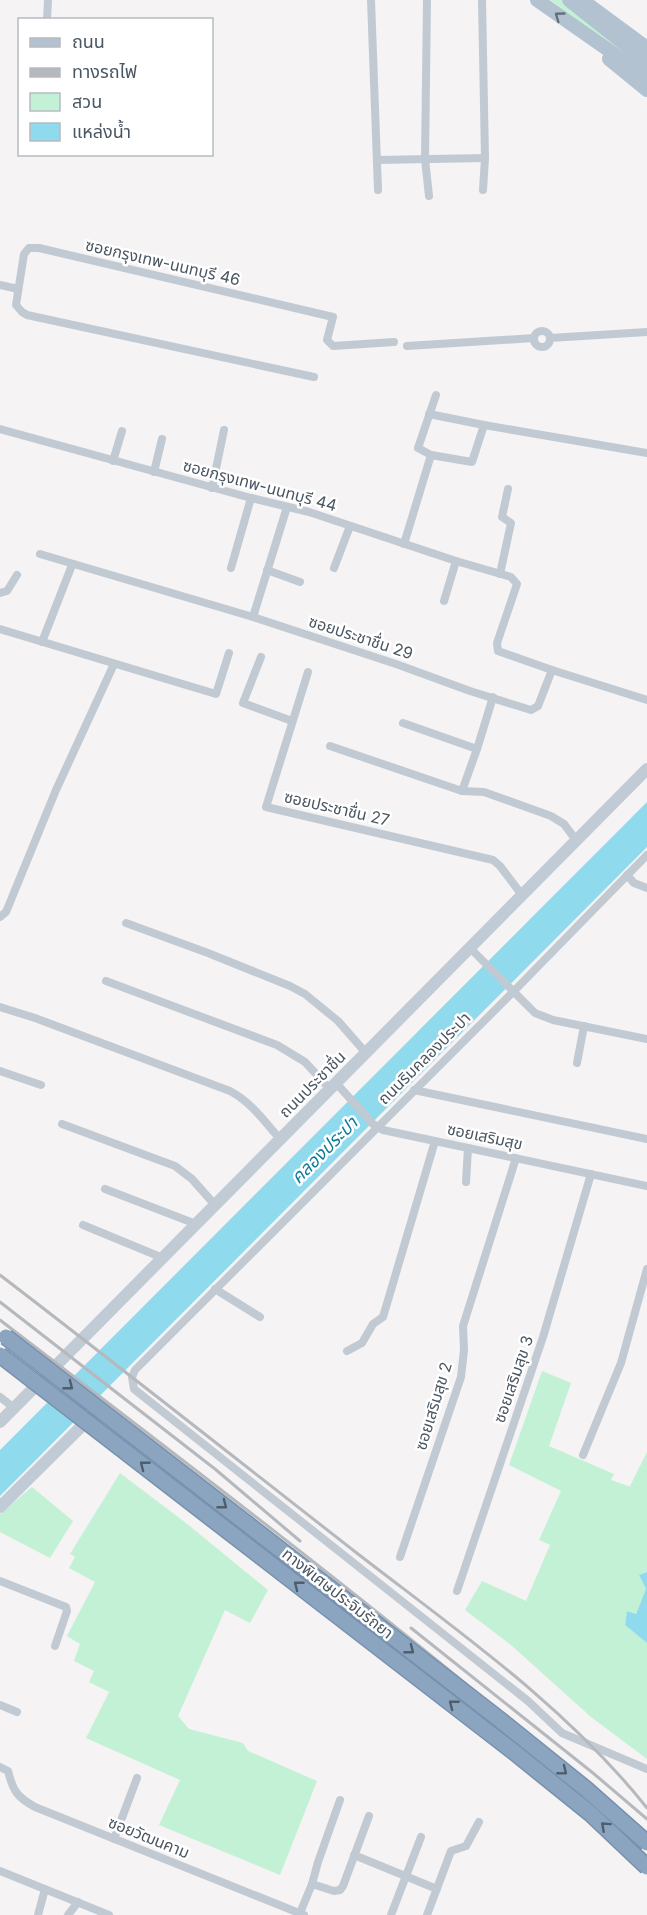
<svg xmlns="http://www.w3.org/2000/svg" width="647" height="1915" font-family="Inter,'Noto Sans Thai',sans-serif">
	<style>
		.green { fill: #c3f1d5 }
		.water { fill: #90daee }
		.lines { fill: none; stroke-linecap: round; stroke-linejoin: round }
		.street { stroke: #c1cad2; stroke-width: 8 }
		.secondary { stroke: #c1cbd6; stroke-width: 12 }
		.primary { stroke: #b3c2d1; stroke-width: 14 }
		.rail { stroke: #b5b8bd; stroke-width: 3 }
		.highway-bridge-casing { stroke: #7690ad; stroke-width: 18; stroke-linecap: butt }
		.highway-bridge { stroke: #8ba5c1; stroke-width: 15 }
		.oneway { stroke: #64717d }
		.oneway2 { stroke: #505e6b }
		.labels { text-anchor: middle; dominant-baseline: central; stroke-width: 5; stroke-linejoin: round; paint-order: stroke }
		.street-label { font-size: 16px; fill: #4a5661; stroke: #fff }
		.water-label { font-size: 18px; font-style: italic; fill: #0c7c9b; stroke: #fff }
	</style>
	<rect width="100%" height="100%" fill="#f5f3f3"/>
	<g class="green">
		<path d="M550 0H561L647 66V71Z"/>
		<path d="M542 1371 571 1383 549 1446 614 1474 611 1480 631 1487 630 1486 647 1452V1572L639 1575 646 1589 636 1614 627 1611 625 1625 647 1643V1759L591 1717 511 1645 465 1610 482 1581 526 1601 550 1545 539 1540 561 1491 509 1465Z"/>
		<path d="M120 1473 186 1523 268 1590 250 1623 225 1610 178 1716 189 1729 243 1743 248 1751 317 1781 280 1875 159 1825 180 1780 86 1738 109 1692 89 1682 94 1671 74 1661 80 1644 67 1636 95 1582 69 1568 75 1557 70 1554Z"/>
		<path d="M32 1487 73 1521 50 1558 0 1532V1514Z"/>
	</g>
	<g class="water">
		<path d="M647 802V847L0 1496V1450Z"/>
		<path d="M647 1572V1643L625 1625 627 1611 636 1614 646 1589 639 1575Z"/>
	</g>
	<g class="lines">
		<g class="street">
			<path d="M371 0 378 190"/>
			<path d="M427 0 425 159 429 196"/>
			<path d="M482 0 485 158 483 190"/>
			<path d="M47 20 48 0"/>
			<path d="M377 160 485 158"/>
			<path d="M0 285 18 289"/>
			<circle cx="542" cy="339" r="8"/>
			<path d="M550 338 647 332"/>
			<path d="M407 346 534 338"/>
			<path d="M314 377 27 315 22 312 16 305 24 254 29 248H39L333 317 327 340 333 346 394 342"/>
			<path d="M429 414 484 425 647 453"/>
			<path d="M0 429 251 498 309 512 456 561 511 577 517 584 497 643 498 651 552 670"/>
			<path d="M431 455 418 448 436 395"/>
			<path d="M113 461 122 431"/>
			<path d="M154 472 162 439"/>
			<path d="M212 488 224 430"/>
			<path d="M404 544 431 455 472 462 484 425"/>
			<path d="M40 554 253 617 396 664 470 691 531 710 538 706 552 670 647 700"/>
			<path d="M231 568 251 498"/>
			<path d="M334 568 350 526"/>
			<path d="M267 570 300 582"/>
			<path d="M500 574 511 523 502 517 508 489"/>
			<path d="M0 593 7 591 17 575"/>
			<path d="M444 601 456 561"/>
			<path d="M253 617 287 507"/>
			<path d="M0 629 216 694 229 653"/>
			<path d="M42 642 72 565"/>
			<path d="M261 657 243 703 292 721"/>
			<path d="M308 672 266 807 493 860 500 866 522 895"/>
			<path d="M403 723 477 749"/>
			<path d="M330 746 462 791 484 792 551 816 564 824 576 840"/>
			<path d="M462 791 477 749 493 697"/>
			<path d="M647 855 513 992 135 1370 132 1377 134 1389 528 1701 562 1733 647 1769"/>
			<path d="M627 875 634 883 647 888"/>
			<path d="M0 917 6 912 56 790 114 664"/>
			<path d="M126 923 208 953 290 986 305 994 338 1021 366 1053"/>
			<path d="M470 948 535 1013 553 1020 647 1039"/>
			<path d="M106 981 277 1045 305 1062 330 1089"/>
			<path d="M0 1007 35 1018 230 1091C251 1102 265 1122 280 1139"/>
			<path d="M577 1063 584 1026"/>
			<path d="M0 1071 41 1085"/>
			<path d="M336 1083 373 1124 383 1130 647 1186"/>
			<path d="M414 1090 647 1139"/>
			<path d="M62 1124 175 1166 192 1179 215 1205"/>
			<path d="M466 1182 468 1148"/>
			<path d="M105 1189 196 1224"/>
			<path d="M83 1225 163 1258"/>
			<path d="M215 1289 260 1317"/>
			<path d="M347 1351 362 1343 373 1324 383 1317 435 1141"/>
			<path d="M0 1397 14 1408"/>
			<path d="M583 1455 621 1363 647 1269"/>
			<path d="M400 1557 461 1377 464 1350 463 1326 516 1158"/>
			<path d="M0 1581 66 1607 67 1611 55 1646"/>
			<path d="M457 1591 543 1337 591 1174"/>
			<path d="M0 1705 17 1712"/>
			<path d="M0 1767 8 1771C13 1791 17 1797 35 1807L304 1915"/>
			<path d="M114 1839 137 1778"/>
			<path d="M354 1855 437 1889"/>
			<path d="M0 1871 109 1915"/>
			<path d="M312 1884 318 1862 340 1800"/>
			<path d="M300 1913 312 1884 334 1891 340 1890 343 1886 369 1816"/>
			<path d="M38 1915 45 1889"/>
			<path d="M68 1915 78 1902"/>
			<path d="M391 1915 421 1837"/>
			<path d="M427 1915 451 1851 466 1846 479 1822"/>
		</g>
		<g class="secondary">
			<path d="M0 1422 647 769"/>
			<path d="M0 1507 93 1415"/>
		</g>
		<g class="primary">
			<path d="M537 0 647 77"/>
			<path d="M569 0 647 62"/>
			<path d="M582 0 647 48"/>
			<path d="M609 59 647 90"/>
		</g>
		<g class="rail">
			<path d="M0 1275C120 1367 239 1461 358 1554 459 1632 567 1707 647 1808"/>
			<path d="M0 1302 215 1469 300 1541"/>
			<path d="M0 1320C151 1436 303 1551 450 1671 517 1725 578 1786 647 1838"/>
			<path d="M411 1628 593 1773 647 1819"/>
		</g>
		<g class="highway-bridge-casing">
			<g id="highway-bridge">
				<path d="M6 1337 499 1719 586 1789 647 1843"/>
				<path d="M0 1355 514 1752 591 1814 647 1867"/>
			</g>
		</g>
		<use href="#highway-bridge" class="highway-bridge"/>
	</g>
	<defs><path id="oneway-chevron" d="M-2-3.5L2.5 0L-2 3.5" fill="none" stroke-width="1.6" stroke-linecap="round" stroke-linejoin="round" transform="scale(1.5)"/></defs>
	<use class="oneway" href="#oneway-chevron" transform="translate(559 16) rotate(-144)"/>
	<g class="oneway2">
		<use href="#oneway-chevron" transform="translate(69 1386) rotate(38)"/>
		<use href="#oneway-chevron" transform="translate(144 1465) rotate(-142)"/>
		<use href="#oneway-chevron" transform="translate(223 1505) rotate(38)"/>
		<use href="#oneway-chevron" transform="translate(298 1585) rotate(-142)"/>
		<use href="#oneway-chevron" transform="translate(410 1650) rotate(38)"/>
		<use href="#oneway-chevron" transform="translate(453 1704) rotate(-142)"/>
		<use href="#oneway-chevron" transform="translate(563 1771) rotate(39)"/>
		<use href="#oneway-chevron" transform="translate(605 1826) rotate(-138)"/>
	</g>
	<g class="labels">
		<g class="street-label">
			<text transform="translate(163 262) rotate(13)">ซอยกรุงเทพ-นนทบุรี 46</text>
			<text transform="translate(260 485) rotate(15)">ซอยกรุงเทพ-นนทบุรี 44</text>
			<text transform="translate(361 637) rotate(18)">ซอยประชาชื่น 29</text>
			<text transform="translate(337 808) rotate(13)">ซอยประชาชื่น 27</text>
			<text transform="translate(424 1058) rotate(-45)">ถนนริมคลองประปา</text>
			<text transform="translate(312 1084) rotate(-45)">ถนนประชาชื่น</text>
			<text transform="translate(485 1136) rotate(12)">ซอยเสริมสุข</text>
			<text transform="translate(513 1379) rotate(-71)">ซอยเสริมสุข 3</text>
			<text transform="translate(433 1406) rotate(-73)">ซอยเสริมสุข 2</text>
			<text transform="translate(338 1593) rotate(38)">ทางพิเศษประจิมรัถยา</text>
			<text transform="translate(149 1837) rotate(22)">ซอยวัฒนคาม</text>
		</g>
		<g class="water-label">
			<text transform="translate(324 1150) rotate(-45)">คลองประปา</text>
		</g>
	</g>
	<rect x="18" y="18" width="195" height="138" fill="#ffffff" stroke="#b7bbc0" stroke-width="1.5"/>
	<rect x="30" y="38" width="30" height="9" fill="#b3c2d1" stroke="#b7bbc0" stroke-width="1.5"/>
	<text x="72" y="48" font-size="18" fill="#4a5661">ถนน</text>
	<rect x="30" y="68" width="30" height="9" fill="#b5b8bd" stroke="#b7bbc0" stroke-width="1.5"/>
	<text x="72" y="78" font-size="18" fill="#4a5661">ทางรถไฟ</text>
	<rect x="30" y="93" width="30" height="18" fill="#c3f1d5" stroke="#b7bbc0" stroke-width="1.5"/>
	<text x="72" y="108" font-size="18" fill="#4a5661">สวน</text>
	<rect x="30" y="123" width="30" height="18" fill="#90daee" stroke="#b7bbc0" stroke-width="1.5"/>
	<text x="72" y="138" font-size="18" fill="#4a5661">แหล่งน้ำ</text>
</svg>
